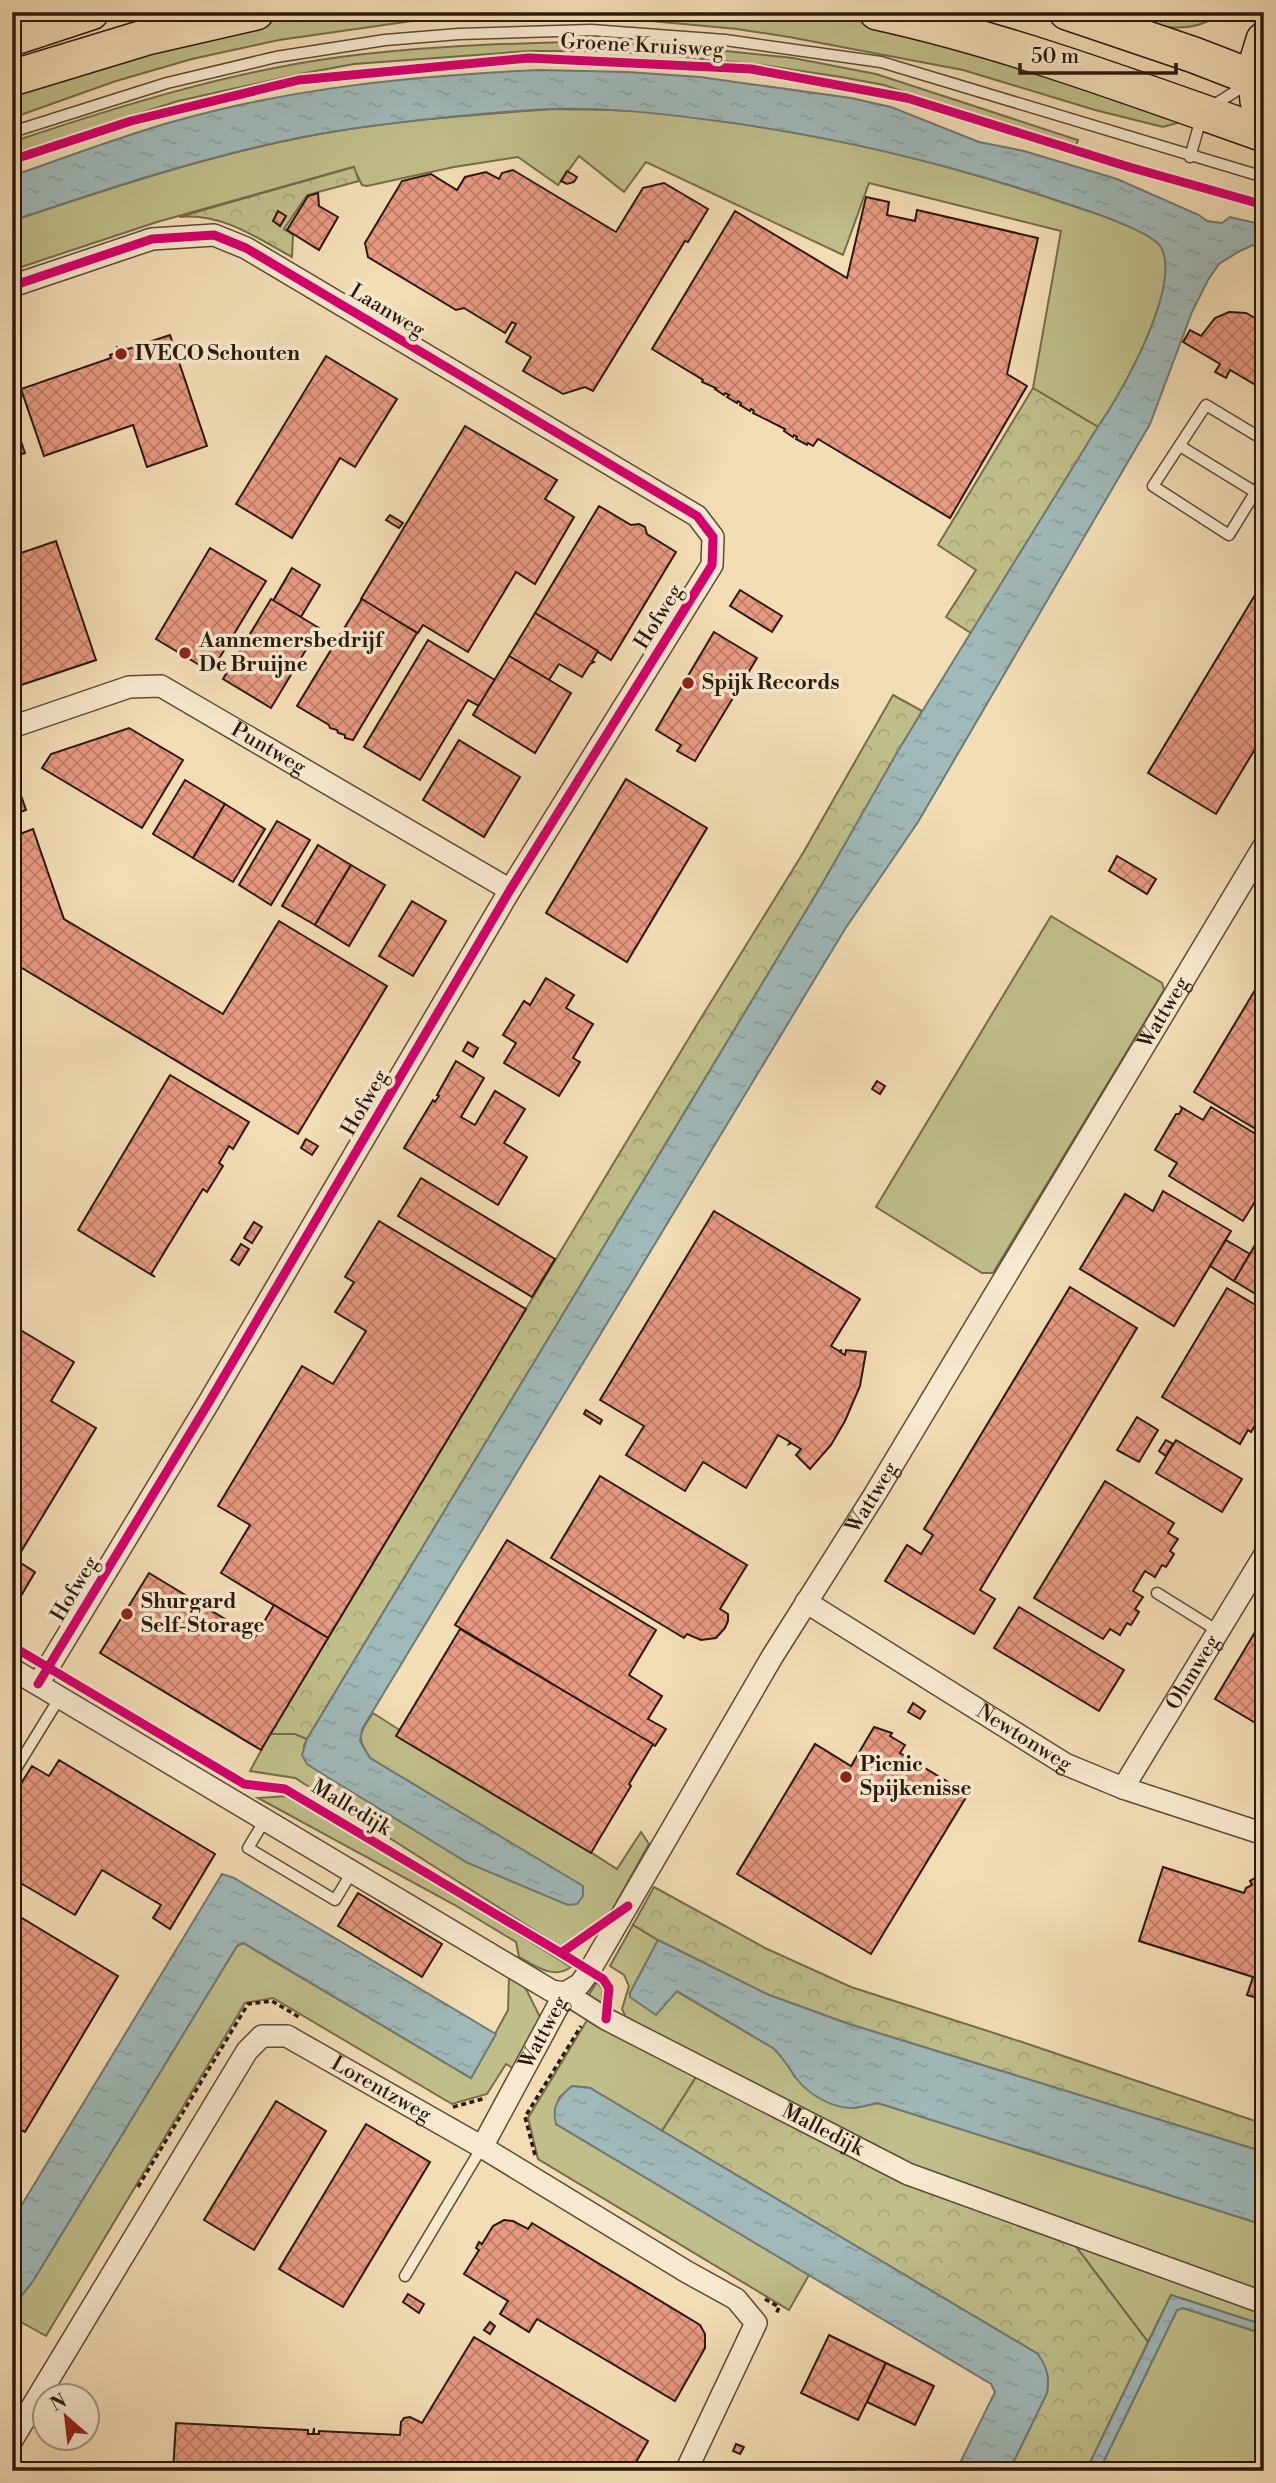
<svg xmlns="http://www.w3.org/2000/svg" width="1276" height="2483" font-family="'Libre Bodoni',serif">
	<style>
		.green { fill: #c0bf8a; stroke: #766c4c; stroke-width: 2 }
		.forest { fill: url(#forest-crowns); stroke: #766c4c; stroke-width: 2 }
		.water { fill: url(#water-ripples); stroke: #717974; stroke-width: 2 }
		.building { fill: url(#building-cross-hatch); stroke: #2b190d; stroke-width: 2 }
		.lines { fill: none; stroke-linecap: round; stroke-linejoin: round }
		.lane-casing { stroke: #5d4a37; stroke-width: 13 }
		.street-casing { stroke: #5d4a37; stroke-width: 24 }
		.primary-casing { stroke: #2b190d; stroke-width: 38 }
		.path { stroke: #2b190d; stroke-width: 3.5; stroke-dasharray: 5 3.5; stroke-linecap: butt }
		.lane { stroke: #f7e9cf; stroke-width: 10 }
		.street { stroke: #f7e9cf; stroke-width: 21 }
		.primary { stroke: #f3ddb5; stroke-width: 35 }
		.cycleway-casing { stroke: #f7e9cf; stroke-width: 13 }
		.cycleway { stroke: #d6006c; stroke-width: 9 }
		.poi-dot { fill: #8f2418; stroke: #f7e9cf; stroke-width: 2.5 }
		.labels { text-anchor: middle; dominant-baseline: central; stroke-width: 7; stroke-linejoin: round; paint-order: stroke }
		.street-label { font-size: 21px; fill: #2b190d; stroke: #f7e9cf }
		.poi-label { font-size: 21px; font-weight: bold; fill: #2b190d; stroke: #f7e9cf; text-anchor: start }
	</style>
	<defs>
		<pattern id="forest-crowns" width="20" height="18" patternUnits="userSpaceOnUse" patternTransform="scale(1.75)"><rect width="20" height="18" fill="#c0bf8a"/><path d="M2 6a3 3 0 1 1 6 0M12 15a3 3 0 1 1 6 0" fill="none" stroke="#a5a476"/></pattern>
		<pattern id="water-ripples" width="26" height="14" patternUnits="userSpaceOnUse" patternTransform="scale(1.75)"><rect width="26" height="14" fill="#a0b9b9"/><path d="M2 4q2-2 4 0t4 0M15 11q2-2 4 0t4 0" fill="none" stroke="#8a9e9e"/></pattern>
		<pattern id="building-cross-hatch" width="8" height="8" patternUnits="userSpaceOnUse" patternTransform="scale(1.75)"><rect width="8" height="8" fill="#e89a82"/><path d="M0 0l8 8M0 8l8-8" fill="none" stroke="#bc7d69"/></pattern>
	</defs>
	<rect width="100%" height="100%" fill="#f3ddb5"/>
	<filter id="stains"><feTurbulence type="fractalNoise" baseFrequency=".00286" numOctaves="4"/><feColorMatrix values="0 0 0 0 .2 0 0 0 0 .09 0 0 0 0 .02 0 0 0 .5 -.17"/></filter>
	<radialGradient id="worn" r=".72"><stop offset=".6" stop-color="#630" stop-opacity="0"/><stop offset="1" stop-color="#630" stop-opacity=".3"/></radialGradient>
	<g class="green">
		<path d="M306 12H810L868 22 1188 120 1163 127 1095 110 963 70 789 37 737 29 608 17 525 16 419 20 279 40 192 59 116 81 12 118V87L222 27Z"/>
		<path d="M1106 12H1221C1190 41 1142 22 1106 12Z"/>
		<path d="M568 42 668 45 793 58 876 74 1078 140 1076 145 970 114 884 85 841 77 762 65 675 56 601 51H529L354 64 300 74 178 101 12 154V142C119 106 229 72 340 57 416 47 492 44 568 42Z"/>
		<path d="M553 109C585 110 617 109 649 112 794 124 938 160 1076 207 1097 214 1151 229 1161 247 1183 285 1121 394 1098 427L1033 388 1061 231 869 183 843 255 646 162 624 192 579 156 558 185 518 157 454 167 367 186 362 185 353 167 157 222 12 270V221C107 189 201 158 299 138 383 121 468 115 553 109Z"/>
		<path d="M1051 916 1162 983 1164 990 993 1273H982L876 1207Z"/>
		<path d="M373 1713 617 1869 641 1832 649 1844 610 1914 561 1947 295 1778 250 1771 270 1734H295L307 1739 304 1746 307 1763 468 1863 582 1886 370 1758C355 1737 360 1732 373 1713Z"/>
		<path d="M287 1796 306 1802 571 1967C554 1980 535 1966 519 1957L516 1942 453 1904 258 1798Z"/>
		<path d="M633 1925 658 1940 630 1993H674L676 1991 773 2048 784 2057 795 2077 854 2108 878 2103 1264 2225V2300L933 2175 875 2150 626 2018 622 2009 629 1986 624 1975 610 1966Z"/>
		<path d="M243 1943 471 2078 508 2010 509 1977 524 1985 542 2021 516 2070 506 2064 487 2094 452 2104 273 1998 245 2003 46 2336 12 2317V2301L18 2300 33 2281 237 1946Z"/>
		<path d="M597 1982 603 1989 601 2010 585 2001Z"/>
		<path d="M589 2017 698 2074 662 2131 590 2088 572 2086 559 2098 556 2124 809 2275 789 2310 538 2159 528 2118Z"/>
		<path d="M1071 2240 1264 2311V2325L1171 2295 1148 2342Z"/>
		<path d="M1183 2308 1264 2334V2471H1099L1177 2310Z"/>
	</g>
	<g class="forest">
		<path d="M354 167 359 181 307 195 284 229 293 235 292 257C257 238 221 212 179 217Z"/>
		<path d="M1033 388 1098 427 971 633 946 617 976 570 938 545Z"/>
		<path d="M893 695 922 711 821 886 307 1739 295 1734H270L701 1018 803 853Z"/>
		<path d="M654 1887 765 1948 851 1987 1022 2042 1264 2124V2152L849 2024 769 1995 658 1940 633 1925Z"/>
		<path d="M698 2074 1071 2240 1148 2342 1086 2471H1009L1047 2393 1038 2354 662 2131Z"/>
	</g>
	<g class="water">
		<path d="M538 70 627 72 700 77 851 98 891 107 979 142 1024 151 1117 179 1199 215 1207 221 1222 223 1230 217 1264 225V246L1253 245 1238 252 1219 264 1208 280 1192 312 1150 424 918 822 845 929 362 1729 360 1741 370 1758 583 1886V1896L577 1904 568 1905 468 1863 329 1778 307 1764 302 1755 307 1739 821 886 899 749 1099 425C1122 393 1182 285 1161 247 1151 231 1089 211 1068 204 954 165 838 137 718 121 664 114 608 107 553 109 518 110 483 114 449 117 399 122 348 128 298 138 200 158 106 189 12 221V176C68 157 123 135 179 120 297 87 416 76 538 70Z"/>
		<path d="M222 1874 234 1878 496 2034 471 2078 254 1949 243 1943 237 1946 33 2281 18 2300 12 2301V2221Z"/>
		<path d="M658 1940 769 1995 849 2024 1264 2152V2225L878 2103C870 2104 860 2108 852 2108 831 2108 808 2094 796 2078 788 2067 783 2057 773 2048L677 1991 656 2015 630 1997V1993Z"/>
		<path d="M572 2086 590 2088 1038 2354C1047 2368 1050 2377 1047 2393L1009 2471H956L995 2392 991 2384 556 2124C551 2106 559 2097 572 2086Z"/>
		<path d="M1171 2295 1264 2325V2334L1183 2308 1177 2310 1099 2471H1086Z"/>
	</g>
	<g class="building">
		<path d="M513 170 616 232 643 188 664 183 708 209 688 242 685 241 593 391 585 387 563 394 523 371 531 357 506 342 516 324 512 322 505 333 464 308 456 310 368 257 365 243 402 181 431 174 457 190 465 177 486 172 499 179 502 173Z"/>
		<path d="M567 171 577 177 574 182 567 184 561 181Z"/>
		<path d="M318 193 319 206 338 217 319 250 287 230 308 196Z"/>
		<path d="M866 197 889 202 887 215 915 221 917 210 1038 238 1007 374 1027 386 950 518 818 439 813 446 808 443 807 445 796 439 797 437 794 435 793 437 784 431 785 429 753 413 754 411 751 409 750 411 740 405 741 403 738 401 737 403 727 397 729 395 725 393 724 395 715 389 716 388 702 382 703 380 652 349 735 211 847 278Z"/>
		<path d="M278 211 286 216 280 226 273 221Z"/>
		<path d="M1229 312 1246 313 1264 323V390L1230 370 1226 378 1215 372 1220 364 1183 342 1190 330 1201 336 1215 318Z"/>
		<path d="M170 335 207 446 147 467 133 425 44 456 21 389 111 358 110 355 116 353 117 347 128 349Z"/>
		<path d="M326 356 397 399 355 467 340 458 292 538 236 504Z"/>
		<path d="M12 415 25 453 12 457Z"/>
		<path d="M465 426 557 480 545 499 574 517 535 584 516 572 468 652 423 625 418 633 361 599Z"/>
		<path d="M599 506 631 525 639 524 645 527 647 534 676 552 611 660 535 613Z"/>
		<path d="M390 515 403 523 399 528 386 520Z"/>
		<path d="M56 541 96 660 12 688V556Z"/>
		<path d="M210 548 266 581 211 672 156 639Z"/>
		<path d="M292 568 320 585 301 617 273 601Z"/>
		<path d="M1264 580V734L1216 814 1148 773Z"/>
		<path d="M740 590 782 616 772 632 730 606Z"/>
		<path d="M271 599 319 628 271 708 223 679Z"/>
		<path d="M362 599 417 633 353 740 345 738V735L338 733 337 730 330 728 329 725 297 706Z"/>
		<path d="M535 613 598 651 592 661 594 662 590 664 582 677 559 664 549 680 509 656Z"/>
		<path d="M714 632 757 658 695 761 677 751 681 745 656 730Z"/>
		<path d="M428 640 495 680 479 706 468 700 420 780 364 747Z"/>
		<path d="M509 656 571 693 535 753 473 715Z"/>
		<path d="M129 728 183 760 142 828 42 768 51 754Z"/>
		<path d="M459 740 520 777 484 837 423 800Z"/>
		<path d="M12 770 26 810 12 815Z"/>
		<path d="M626 779 707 828 627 962 546 913Z"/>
		<path d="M185 780 225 804 193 858 153 834Z"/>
		<path d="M225 804 265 829 233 882 193 858Z"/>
		<path d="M277 821 310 840 271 905 239 885Z"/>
		<path d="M33 829 64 919 223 1014 279 921 387 986 298 1134 12 962V837Z"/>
		<path d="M318 845 351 865 315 925 282 906Z"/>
		<path d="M1117 856 1156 879 1147 894 1109 871Z"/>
		<path d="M351 865 385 885 349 946 315 925Z"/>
		<path d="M412 901 446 921 413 976 379 956Z"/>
		<path d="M1264 975V1134L1194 1092Z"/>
		<path d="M546 978 574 995 566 1008 593 1024 573 1058 580 1062 559 1096 504 1063 516 1043 503 1035 524 1001 530 1005Z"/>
		<path d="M468 1042 478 1048 473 1057 463 1051Z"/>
		<path d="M456 1061 484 1078 461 1117 475 1125 495 1091 525 1109 504 1143 527 1157 498 1205 404 1148 433 1100 435 1102 439 1096 437 1095Z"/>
		<path d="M170 1075 249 1122 233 1149 229 1146 219 1163 223 1166 207 1192 203 1189 151 1274 155 1277 78 1230Z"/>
		<path d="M877 1081 885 1086 880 1094 872 1089Z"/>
		<path d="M1181 1107 1203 1120 1211 1107 1264 1139V1187L1243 1221 1169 1176 1177 1163 1155 1150 1176 1114H1179L1182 1109Z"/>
		<path d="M306 1139 318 1146 312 1155 301 1148Z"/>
		<path d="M421 1178 555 1259 532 1297 398 1216Z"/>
		<path d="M1163 1191 1231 1231 1174 1326 1080 1269 1125 1194 1153 1211Z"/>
		<path d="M1264 1206V1226L1255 1221Z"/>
		<path d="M714 1211 860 1299 831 1346 839 1351 842 1350 840 1352 845 1355 846 1350 866 1352 860 1386 845 1421 831 1445 810 1469 796 1455 801 1449 791 1443 789 1444 790 1442 778 1435 746 1488 703 1462 685 1491 626 1455 644 1426 600 1400Z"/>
		<path d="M379 1221 526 1309 328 1638 221 1573 250 1525 218 1506 302 1366 333 1384 366 1331 335 1312 354 1282 345 1277Z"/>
		<path d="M254 1222 262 1227 252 1243 244 1238Z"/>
		<path d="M1226 1240 1250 1254 1234 1281 1210 1266Z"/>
		<path d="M1258 1240 1264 1244V1299L1234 1281Z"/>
		<path d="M241 1244 249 1249 239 1265 231 1260Z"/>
		<path d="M1070 1287 1137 1328 980 1590 995 1599 974 1634 885 1581 907 1545 921 1554 933 1535 924 1529Z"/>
		<path d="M1227 1288 1264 1310V1421L1259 1419 1251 1432 1248 1430 1240 1444 1162 1397Z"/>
		<path d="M12 1325 74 1362 51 1401 96 1428 16 1560 35 1572 18 1601 12 1597Z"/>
		<path d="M586 1410 602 1420 600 1424 584 1414Z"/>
		<path d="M1137 1417 1158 1430 1139 1462 1117 1450Z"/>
		<path d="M1166 1440 1173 1444 1166 1456 1159 1451Z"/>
		<path d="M1176 1440 1242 1479 1222 1512 1156 1473Z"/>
		<path d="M600 1476 747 1565 720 1609 728 1614V1621L725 1628 716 1638 701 1640 687 1634 684 1638 551 1558Z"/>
		<path d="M1105 1481 1174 1523 1168 1533 1178 1539 1170 1551 1174 1554 1166 1567 1162 1565 1155 1577 1145 1571 1133 1591 1143 1597 1135 1609 1139 1612 1131 1625 1127 1623 1120 1635 1110 1629 1103 1639 1034 1598Z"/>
		<path d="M507 1540 656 1630 629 1675 662 1696 648 1719 666 1729 655 1746 455 1625Z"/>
		<path d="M149 1573 255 1637 274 1605 328 1638 261 1750 100 1653Z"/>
		<path d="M1019 1607 1124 1670 1099 1711 994 1648Z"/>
		<path d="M1264 1617V1728L1215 1699Z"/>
		<path d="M460 1629 653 1744 629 1784 631 1786 591 1853 396 1736Z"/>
		<path d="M913 1703 925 1711 920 1719 908 1712Z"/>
		<path d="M874 1727 892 1733 890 1736 905 1745 900 1753 968 1794 871 1954 737 1874 815 1744 851 1766Z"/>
		<path d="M59 1760 215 1854 170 1929 153 1918 161 1905 102 1870 75 1915 12 1878V1838L17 1830 12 1827V1798L32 1766 49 1776Z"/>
		<path d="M1163 1867 1244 1893 1246 1888 1252 1885 1250 1881 1264 1873V2000L1247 1995 1253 1977 1139 1941Z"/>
		<path d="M358 1893 442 1944 422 1977 338 1926Z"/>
		<path d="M12 1912 118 1976 25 2132 12 2125Z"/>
		<path d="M1264 2098V2119L1258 2117Z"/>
		<path d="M276 2101 326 2131 254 2250 204 2220Z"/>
		<path d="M366 2124 430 2162 343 2307 279 2269Z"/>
		<path d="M504 2220 513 2221 528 2229 532 2223 700 2325 705 2334V2348L675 2401 537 2319 529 2332 500 2314 508 2301 464 2274 479 2250 476 2248 479 2242 482 2244 493 2226Z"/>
		<path d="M408 2294 424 2304 419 2313 403 2302Z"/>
		<path d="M490 2322 495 2326 490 2334 484 2330Z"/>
		<path d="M829 2335 886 2363 858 2420 801 2393Z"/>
		<path d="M474 2337 648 2441 631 2471H173L176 2423 308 2430V2434H313L314 2428V2434H319V2431L400 2435 401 2422 404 2418 410 2417 422 2423Z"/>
		<path d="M886 2363 934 2386 915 2425 867 2402Z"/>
		<path d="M736 2444 744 2447 740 2454 733 2451Z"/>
		<path d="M767 2462 785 2471H763Z"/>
	</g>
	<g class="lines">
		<g class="lane-casing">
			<g id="lane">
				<path d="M12 132 167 83 276 57 385 40 459 34 591 30 725 40 881 62 1264 177"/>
				<path d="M1190 157 1203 112 1247 84"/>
				<path d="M1264 440 1206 405 1153 486 1229 535 1264 478"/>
				<path d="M1180 446 1255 492"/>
				<path d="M1157 1593 1218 1631"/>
				<path d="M12 1775 60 1697"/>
				<path d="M265 1820 248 1848 335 1900 352 1872"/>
				<path d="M405 2276 482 2147"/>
			</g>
		</g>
		<g class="street-casing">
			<g id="street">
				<path d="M12 286 152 239 214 235 246 248 697 516 713 537 712 565 510 890 209 1402 38 1684"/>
				<path id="s1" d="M12 727 129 687 161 686 510 890"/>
				<path id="s2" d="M806 1602 1065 1764 1123 1788 1264 1834"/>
				<path id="s3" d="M12 1669 552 1991 565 1993 606 2019 908 2174 1264 2303"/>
				<path id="s4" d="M1123 1788 1264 1556"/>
				<path id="s5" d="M482 2147 565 1993 580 1984 590 1970 772 1657 875 1494 1264 846"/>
				<path id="s6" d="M12 2440 247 2051 262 2036H287L482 2147 687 2272 736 2299 756 2323 686 2471"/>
			</g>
		</g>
		<g class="primary-casing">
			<g id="primary">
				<path d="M877 12C1009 41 1136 89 1264 134"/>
				<path d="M1067 12 1194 55 1264 82"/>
				<path d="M12 38 91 12"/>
				<path d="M12 78 147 37 256 12"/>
				<path d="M1258 101 1255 69 1264 40"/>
			</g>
		</g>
		<g class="path">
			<path d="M453 2107 486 2098"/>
			<path d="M535 2155 525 2117 581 2026"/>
			<path d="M138 2187 248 2004 272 2001 299 2017"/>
			<path d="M765 2299 779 2307 776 2315"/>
		</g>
		<use href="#lane" class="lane"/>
		<use href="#street" class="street"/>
		<use href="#primary" class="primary"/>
		<g class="cycleway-casing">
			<g id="cycleway">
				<path d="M12 160 131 121 299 80 529 58 751 69 907 98 1129 167 1264 205"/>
				<path d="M12 286 152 239 214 235 246 248 697 516 713 537 712 565 510 890 209 1402 38 1684"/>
				<path d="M12 1646 244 1784 285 1789 561 1953 628 1906"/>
				<path d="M561 1953 603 1979 609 1988 606 2019"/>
			</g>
		</g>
		<use href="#cycleway" class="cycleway"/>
	</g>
	<g class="poi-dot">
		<circle cx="121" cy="354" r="7"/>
		<circle cx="185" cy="653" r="7"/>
		<circle cx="688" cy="683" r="7"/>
		<circle cx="127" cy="1614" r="7"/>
		<circle cx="846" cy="1777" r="7"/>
	</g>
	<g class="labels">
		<g class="street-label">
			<text transform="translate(642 46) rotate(3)">Groene Kruisweg</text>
			<text transform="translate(387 311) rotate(31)">Laanweg</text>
			<text transform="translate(659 617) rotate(-58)">Hofweg</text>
			<text stroke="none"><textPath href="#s1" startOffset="280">Puntweg</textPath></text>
			<text stroke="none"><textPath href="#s5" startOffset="1326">Wattweg</textPath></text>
			<text transform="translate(365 1103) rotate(-60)">Hofweg</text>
			<text stroke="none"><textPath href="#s5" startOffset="760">Wattweg</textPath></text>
			<text transform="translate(75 1589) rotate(-59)">Hofweg</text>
			<text stroke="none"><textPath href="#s4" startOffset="135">Ohmweg</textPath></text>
			<text stroke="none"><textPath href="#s2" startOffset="257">Newtonweg</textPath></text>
			<text transform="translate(351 1808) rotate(31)">Malledijk</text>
			<text stroke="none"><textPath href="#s5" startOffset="130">Wattweg</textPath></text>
			<text stroke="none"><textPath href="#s6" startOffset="609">Lorentzweg</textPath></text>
			<text stroke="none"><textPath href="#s3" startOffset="934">Malledijk</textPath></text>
		</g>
		<g class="poi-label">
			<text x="135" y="354">IVECO Schouten</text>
			<text x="199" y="641">Aannemersbedrijf<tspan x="199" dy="24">De Bruijne</tspan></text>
			<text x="702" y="683">Spijk Records</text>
			<text x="141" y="1602">Shurgard<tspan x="141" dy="24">Self-Storage</tspan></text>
			<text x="860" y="1765">Picnic<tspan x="860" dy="24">Spijkenisse</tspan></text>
		</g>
	</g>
	<rect width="1276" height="2483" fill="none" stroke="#f3ddb5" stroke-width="42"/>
	<rect x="14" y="14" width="1248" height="2455" fill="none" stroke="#2b190d" stroke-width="3.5"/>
	<rect x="21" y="21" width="1234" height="2441" fill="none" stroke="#2b190d" stroke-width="2"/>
	<g transform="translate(66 2417) rotate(332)"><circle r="33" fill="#f7e9cf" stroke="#a59681" stroke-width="2"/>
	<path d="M0-5L12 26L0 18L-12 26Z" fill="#8f2418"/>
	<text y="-10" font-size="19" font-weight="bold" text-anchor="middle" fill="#2b190d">N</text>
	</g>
	<path d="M1020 63v10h156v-10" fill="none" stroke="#2b190d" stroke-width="3.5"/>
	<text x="1031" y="63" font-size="21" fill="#2b190d" stroke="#f7e9cf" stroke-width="5" paint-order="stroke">50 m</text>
	<rect width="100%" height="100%" filter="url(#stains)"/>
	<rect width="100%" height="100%" fill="url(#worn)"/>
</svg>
